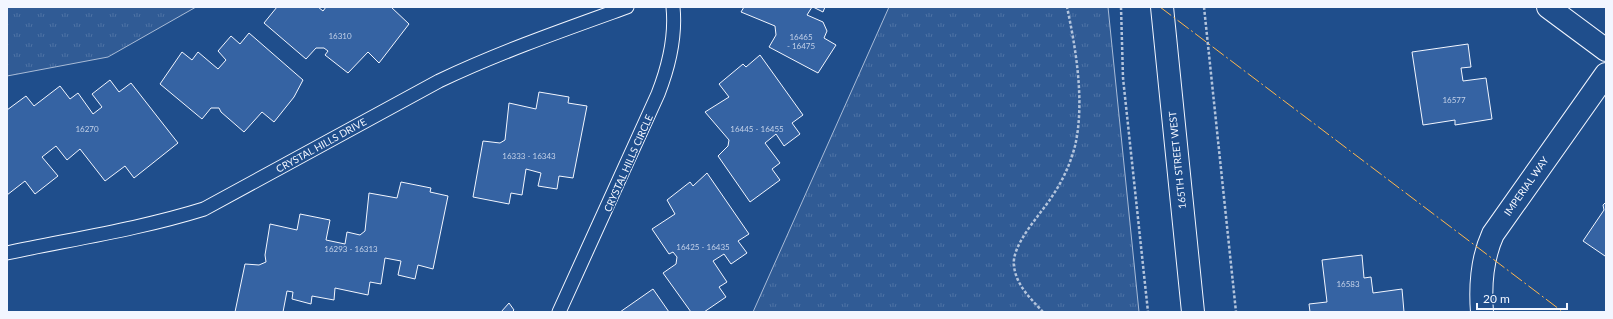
<svg xmlns="http://www.w3.org/2000/svg" width="1613" height="319" font-family="Lato,sans-serif">
	<style>
		.grass { fill: url(#grass-tufts); stroke: #a8bbd7 }
		.building { fill: #3563a3; stroke: #f2f6ff }
		.lines { fill: none; stroke-linecap: round; stroke-linejoin: round }
		.lane-casing { stroke: #f2f6ff; stroke-width: 15 }
		.street-casing { stroke: #f2f6ff; stroke-width: 24 }
		.secondary-casing { stroke: #f2f6ff; stroke-width: 24 }
		.path { stroke: #b3c4dc; stroke-width: 2.5; stroke-dasharray: 3 2; stroke-linecap: butt }
		.lane { stroke: #1f4e8c; stroke-width: 13 }
		.street { stroke: #1f4e8c; stroke-width: 22 }
		.secondary { stroke: #1f4e8c; stroke-width: 22 }
		.power { stroke: #ffb74d; stroke-width: 1; stroke-dasharray: 14 3 2 3; stroke-linecap: butt }
		.labels { text-anchor: middle; dominant-baseline: central; stroke-width: 3; stroke-linejoin: round; paint-order: stroke }
		.number-label { font-size: 8px; fill: #c3d1e8 }
		.street-label { font-size: 10px; fill: #f2f6ff; stroke: #1f4e8c }
	</style>
	<defs>
		<pattern id="grass-tufts" width="24" height="20" patternUnits="userSpaceOnUse"><rect width="24" height="20" fill="#305b95"/><path d="M3 7l-1-3M5 7V3M7 7l1-3M15 17l-1-3M17 17v-4M19 17l1-3" fill="none" stroke="#4e73a5"/></pattern>
	</defs>
	<rect width="100%" height="100%" fill="#1f4e8c"/>
	<g class="grass">
		<path d="M7 7H196L108 57 7 76Z"/>
		<path d="M889 7H1108L1139 312H753Z"/>
	</g>
	<g class="building">
		<path d="M277 7H318L323 11 326 7H391L409 24 379 63 368 52 348 73 325 55 328 51 324 48H316L306 59 264 23Z"/>
		<path d="M744 7H812L807 15 823 22 827 31 824 38 836 45 818 73 769 47 776 35 775 26 741 12Z"/>
		<path d="M813 7H825L823 12Z"/>
		<path d="M249 33 303 80 294 97 274 122 262 112 244 132 221 112 219 108H211L202 119 160 84 182 52 192 60 198 52 218 69 226 60 218 51 231 36 240 44Z"/>
		<path d="M1468 44 1471 67 1461 68 1463 81 1486 78 1492 119 1455 125V120L1423 125 1412 52Z"/>
		<path d="M760 55 803 115 792 123 800 134 784 146 776 134 765 143 780 163 772 169 780 180 750 202 718 156 728 146 729 140 705 112 729 97 719 84 743 64 746 67Z"/>
		<path d="M110 80 119 92 131 83 178 143 134 178 125 166 105 181 80 149 67 160 56 146 42 157 58 176 35 194 25 181 7 195V110L26 96 34 106 60 86 70 99 78 93 93 114 102 107 92 94Z"/>
		<path d="M539 92 569 97 568 103 587 106 573 178 559 176 557 189 538 186 541 173 526 169 522 195 511 193 509 204 473 197 483 141 500 143 505 140 509 103 536 109Z"/>
		<path d="M707 173 749 234 738 241 747 253 731 264 724 254 713 261 727 282 719 287 726 297 704 312H691L663 273 676 264 677 257 673 252 669 254 652 229 675 214 667 200 690 182 693 186Z"/>
		<path d="M401 182 431 188 430 192 448 196 433 269 418 265 415 279 398 275 401 261 385 258 381 284 370 282 368 295 335 288 334 300 312 296 311 304 292 299 293 292 287 291 283 312H235L245 264 259 265 266 262 265 255 270 224 297 230 300 214 330 220 326 240 345 244 347 232 360 235 365 231 369 193 397 198Z"/>
		<path d="M1606 202V255L1605 256 1583 241 1604 210 1603 205Z"/>
		<path d="M1362 255 1364 278 1371 277 1373 293 1402 289 1404 312H1310L1309 304 1327 302 1322 260Z"/>
		<path d="M653 289 669 312H620Z"/>
		<path d="M509 303 514 310 512 312H501Z"/>
	</g>
	<g class="lines">
		<g class="lane-casing">
			<g id="lane">
				<path d="M7 253C73 239 140 229 204 209L439 81C500 52 563 30 627 7"/>
				<path d="M559 312 658 94C669 66 676 37 673 7"/>
			</g>
		</g>
		<g class="street-casing">
			<g id="street">
				<path d="M1548 7 1606 50"/>
				<path d="M1482 312C1480 286 1482 258 1493 234L1606 74"/>
			</g>
		</g>
		<g class="secondary-casing">
			<path id="secondary" d="M1162 7 1193 312"/>
		</g>
		<g class="path">
			<path d="M1121 7 1123 78 1148 312"/>
			<path d="M1204 7 1236 312"/>
			<path d="M1043 312C1031 299 1016 285 1014 266 1011 245 1040 215 1051 198 1062 182 1070 165 1075 146 1085 103 1076 49 1067 7"/>
		</g>
		<use href="#lane" class="lane"/>
		<use href="#street" class="street"/>
		<use href="#secondary" class="secondary"/>
		<path class="power" d="M1160 7 1563 312"/>
	</g>
	<g class="labels">
		<g class="number-label">
			<text x="340" y="36">16310</text>
			<text x="801" y="37">16465<tspan x="801" dy="9">- 16475</tspan></text>
			<text x="1454" y="100">16577</text>
			<text x="87" y="129">16270</text>
			<text x="757" y="129">16445 - 16455</text>
			<text x="529" y="156">16333 - 16343</text>
			<text x="703" y="247">16425 - 16435</text>
			<text x="351" y="249">16293 - 16313</text>
			<text x="1348" y="284">16583</text>
		</g>
		<g class="street-label">
			<text transform="translate(321 145) rotate(-29)">CRYSTAL HILLS DRIVE</text>
			<text transform="translate(1177 160) rotate(-96)">165TH STREET WEST</text>
			<text transform="translate(628 163) rotate(-66)">CRYSTAL HILLS CIRCLE</text>
			<text transform="translate(1526 186) rotate(-55)">IMPERIAL WAY</text>
		</g>
	</g>
	<rect width="1613" height="319" fill="none" stroke="#f2f6ff" stroke-width="16"/>
	<path d="M1477 303v6h90v-6" fill="none" stroke="#f2f6ff" stroke-width="2"/>
	<text x="1483" y="303" font-size="12" fill="#f2f6ff" stroke="#1f4e8c" stroke-width="3" paint-order="stroke">20 m</text>
</svg>
